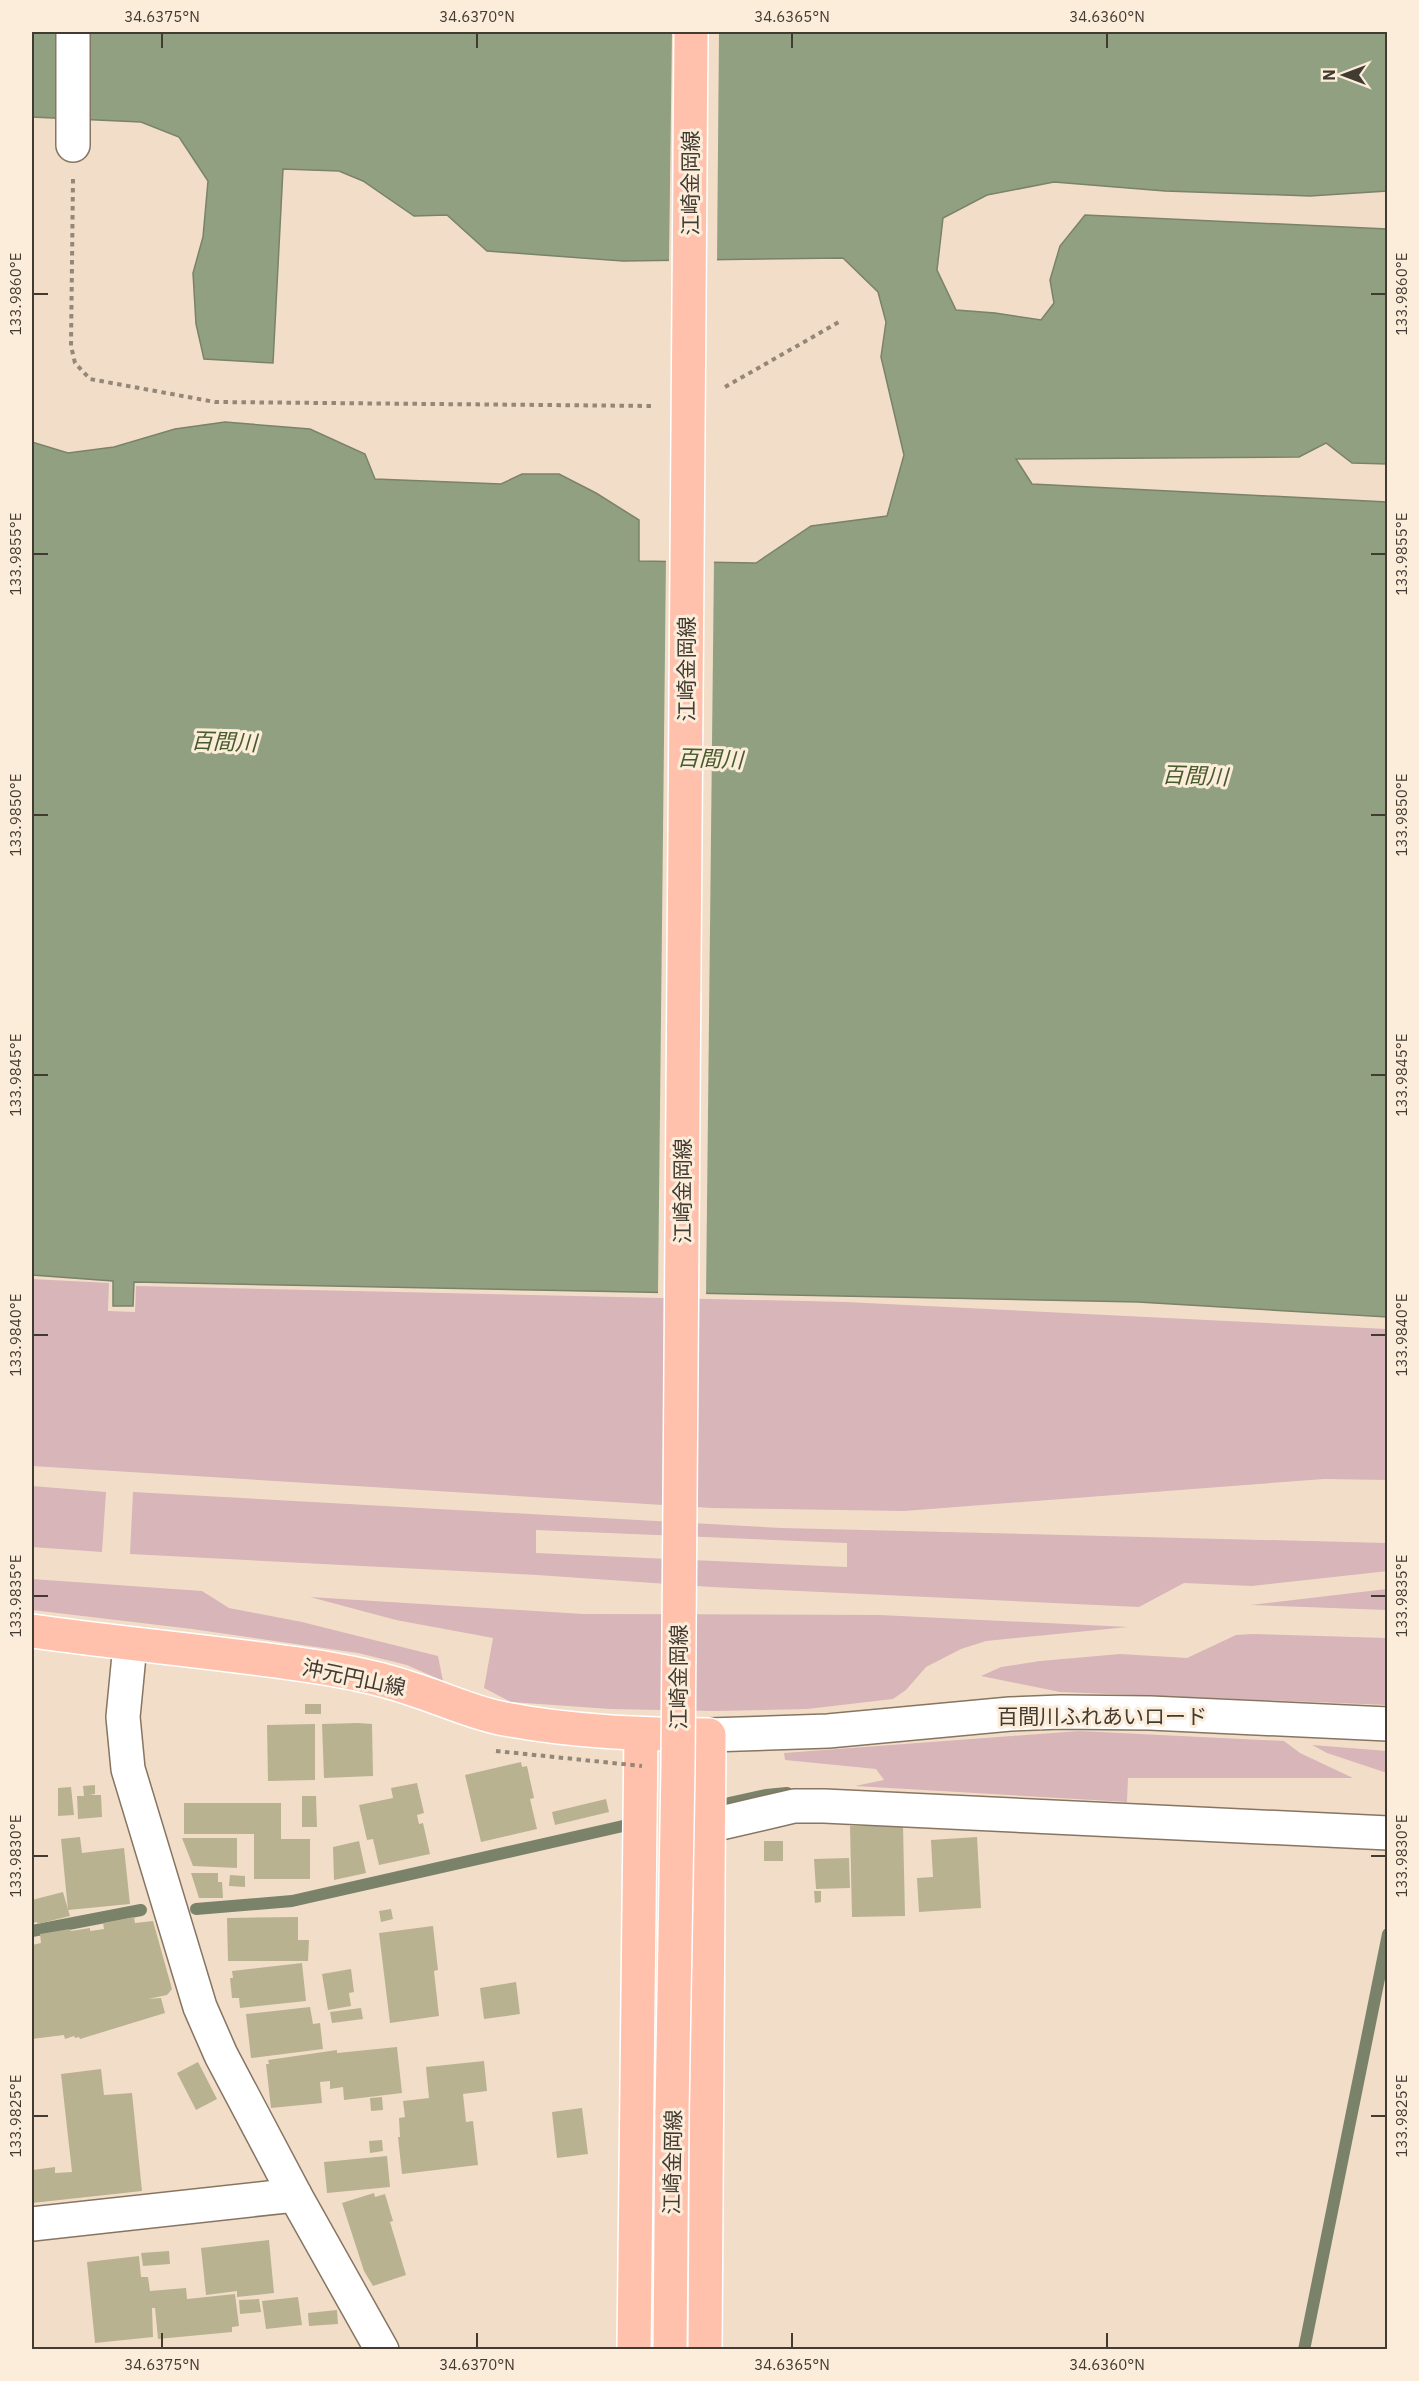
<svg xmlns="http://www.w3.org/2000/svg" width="1419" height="2381" font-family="'IBM Plex Sans','Noto Sans JP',sans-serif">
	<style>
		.green { fill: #d7b5b9; fill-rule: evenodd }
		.water { fill: #92a082; stroke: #7a826a; stroke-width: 1.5 }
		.pier { fill: #f2dec8 }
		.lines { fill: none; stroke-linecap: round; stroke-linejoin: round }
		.stream { stroke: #7a826a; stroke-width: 12 }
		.building { fill: #b8b291 }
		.minor-casing { stroke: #877562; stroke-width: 36 }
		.major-casing { stroke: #fff; stroke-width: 36 }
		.path { stroke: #948778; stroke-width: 4; stroke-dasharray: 4.5 4.5; stroke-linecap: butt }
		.minor { stroke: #fff; stroke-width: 33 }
		.major { stroke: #ffc1ac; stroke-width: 33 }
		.major-bridge-casing { stroke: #fff; stroke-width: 36; stroke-linecap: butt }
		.path-bridge { stroke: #948778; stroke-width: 4; stroke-dasharray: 4.5 4.5; stroke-linecap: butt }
		.major-bridge { stroke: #ffc1ac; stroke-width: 33 }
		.ticks { fill: none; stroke: #423b32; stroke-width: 2 }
		.labels { text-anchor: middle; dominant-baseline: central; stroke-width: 6; stroke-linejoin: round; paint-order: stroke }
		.street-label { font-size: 21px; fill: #423b32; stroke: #fcecda }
		.water-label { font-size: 22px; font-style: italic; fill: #475c2c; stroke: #fcecda }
		.neatline { fill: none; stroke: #423b32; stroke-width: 2 }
		.ticks-label { font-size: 15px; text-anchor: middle; fill: #423b32 }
	</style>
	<rect width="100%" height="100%" fill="#f2dec8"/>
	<g class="green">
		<path d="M32 1279 109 1283 108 1311 135 1312 136 1286 846 1302 1387 1329V1480L1324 1479 904 1511 712 1508 32 1466Z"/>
		<path d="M32 1486 106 1492 102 1552 32 1547Z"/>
		<path d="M133 1492 782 1528 1387 1543 1388 1571 1252 1586 1184 1583 1139 1607 712 1587 537 1575 130 1554ZM536 1530 847 1543V1567L536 1553Z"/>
		<path d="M32 1579 202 1591 229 1608 302 1622 438 1656 443 1681 407 1665 358 1653 192 1629 32 1610Z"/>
		<path d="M1387 1589V1610L1250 1605Z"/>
		<path d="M310 1597 583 1614 880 1615 1128 1627 986 1641 961 1649 926 1667 906 1690 893 1699 807 1709 714 1711 610 1709 511 1702 484 1688 493 1638 396 1620Z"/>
		<path d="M1252 1634 1387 1638V1705L1060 1692 981 1676 1001 1667 1040 1661 1120 1654 1187 1658 1236 1635Z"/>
		<path d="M1079 1731 1284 1741 1300 1753 1353 1778H1128L1127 1802 855 1786 884 1780 876 1769 785 1760 784 1753Z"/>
		<path d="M1312 1745 1387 1751V1773L1327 1753Z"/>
	</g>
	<path class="water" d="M32 32H1387V191L1310 196 1165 191 1054 182 987 195 943 218 937 270 956 310 995 313 1041 320 1054 303 1050 280 1060 246 1085 215 1387 229V464L1352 463 1326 443 1299 457 1016 459 1032 484 1387 502V1317L1138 1302 134 1282 133 1306H113V1281L32 1275V442L68 453 114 447 175 429 225 422 310 429 365 454 375 479 501 484 522 474H559L596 493 639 520V561L756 563 811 526 887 516 904 455 881 357 886 322 878 292 843 258 623 261 487 251 447 215 414 216 363 181 339 171 283 169 273 363 204 359 196 324 193 273 203 237 208 181 179 137 141 122 32 117Z"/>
	<g class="pier">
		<path d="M672 32H719L717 263H669Z"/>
		<path d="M666 558 714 559 706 1296 658 1295Z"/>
	</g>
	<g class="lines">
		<g class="stream">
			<path d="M729 1803 766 1795 787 1793"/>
			<path d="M196 1909 292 1901 623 1826"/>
			<path d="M32 1931 141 1910"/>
			<path d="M1304 2350 1388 1934"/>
		</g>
	</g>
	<g class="building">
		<rect x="305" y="1704" width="16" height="10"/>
		<path d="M358 1723 372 1724 373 1776 324 1778 322 1724Z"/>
		<path d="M315 1724V1780L268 1781 267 1725Z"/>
		<path d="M521 1762 522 1767 527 1766 534 1798 530 1799 537 1829 481 1842 465 1775Z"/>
		<path d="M417 1783 424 1813 417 1815 419 1824 423 1823 430 1854 379 1865 373 1839 367 1840 359 1805 393 1798 391 1788Z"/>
		<path d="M95 1785V1794L89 1795H101L102 1817 78 1819 77 1796H84L83 1786Z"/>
		<path d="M71 1787 74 1815 58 1816V1788Z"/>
		<path d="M302 1796H316L317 1827H302Z"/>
		<path d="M606 1799 609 1812 555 1825 552 1812Z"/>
		<path d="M184 1803H281V1839H310V1879H254V1834H184Z"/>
		<path d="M903 1825 905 1916 852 1917 850 1826Z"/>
		<path d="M80 1837 82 1853 124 1848 130 1904 68 1910 61 1839Z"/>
		<path d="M977 1837 981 1908 919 1912 917 1878 933 1877 931 1840Z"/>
		<path d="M182 1838H237V1868L193 1866Z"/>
		<path d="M359 1841 366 1873 334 1880 333 1847Z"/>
		<rect x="764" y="1841" width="19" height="20"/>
		<path d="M849 1858 850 1888 816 1889 814 1859Z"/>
		<path d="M191 1873H218V1882H222L223 1898H199Z"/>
		<path d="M230 1875 245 1876V1887L229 1886Z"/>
		<path d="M814 1891H821V1902L815 1903Z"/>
		<path d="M63 1892 70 1916 38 1924 37 1922 32 1923V1900Z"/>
		<path d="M391 1909 393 1919 381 1922 379 1911Z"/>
		<path d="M134 1917 135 1923 153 1921 172 1989 167 1995 148 1999 161 1998 165 2013 80 2039 79 2037 75 2038 74 2036 65 2039 64 2035 32 2039V1945L41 1943 40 1934 70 1929 71 1931 90 1928V1931L104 1929 103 1923Z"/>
		<path d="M298 1917V1940H309L308 1961H228L227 1918Z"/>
		<path d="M433 1926 438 1970 434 1971 439 2016 390 2023 379 1933Z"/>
		<path d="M302 1963 306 2001 240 2008 239 1998H232L230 1978H233L232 1971Z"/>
		<path d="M351 1969 354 1992 349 1993 351 2006 328 2010 322 1974Z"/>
		<path d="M516 1982 520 2014 484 2019 480 1988Z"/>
		<path d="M310 2007 313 2024 320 2023 323 2049 251 2058 246 2014Z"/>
		<path d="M361 2008 363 2019 332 2023 330 2012Z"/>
		<path d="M397 2047 402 2093 344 2100 343 2087 330 2089V2081L320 2082 322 2103 271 2108 266 2064H269L268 2060 337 2050V2053Z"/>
		<path d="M484 2061 487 2091 463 2094 466 2122 473 2121 478 2165 402 2174 398 2137H400L399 2118 405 2117 403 2101 429 2098 426 2067Z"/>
		<path d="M198 2062 217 2099 196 2110 177 2073Z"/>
		<path d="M101 2069 104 2095 132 2093 142 2191 32 2203V2170L55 2167V2173L72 2172 61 2074Z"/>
		<path d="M382 2097 383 2110 371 2111 370 2098Z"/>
		<path d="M582 2108 588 2154 557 2158 552 2112Z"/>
		<path d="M382 2140 383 2151 370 2153 369 2141Z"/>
		<path d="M387 2156 390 2187 327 2193 324 2162Z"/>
		<path d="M374 2193 375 2197 385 2194 393 2221 390 2222 406 2275 373 2286 364 2271 342 2203Z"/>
		<path d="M269 2240 274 2293 237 2297V2291L206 2295 201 2248Z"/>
		<path d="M169 2251 170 2264 143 2266 141 2253Z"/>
		<path d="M139 2256 141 2277H148L150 2291 186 2288 187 2299 235 2294 239 2326 232 2327V2332L158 2339 155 2308H152L153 2337 95 2343 87 2262Z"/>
		<path d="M298 2297 302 2325 266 2329 262 2301Z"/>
		<path d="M259 2299 261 2312 240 2314 239 2300Z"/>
		<path d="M337 2310 338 2324 309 2326 308 2313Z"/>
	</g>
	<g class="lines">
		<g class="minor-casing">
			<g id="minor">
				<path d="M73 32V145"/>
				<path d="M130 1645 123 1717 128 1769 200 2007 221 2055 295 2195 382 2350"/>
				<path d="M709 1735 828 1731 1010 1714 1061 1712 1150 1713 1388 1724"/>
				<path d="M708 1826 794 1806H824L1388 1833"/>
				<path d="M32 2224 295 2195"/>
			</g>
		</g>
		<g class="major-casing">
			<g id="major">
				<path d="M32 1631C131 1645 231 1653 330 1669 360 1674 390 1681 418 1691 446 1700 471 1712 500 1718 569 1732 640 1734 709 1735L705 2350"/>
				<path d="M634 2350 641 1734"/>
				<path d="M670 2350 672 2111"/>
			</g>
		</g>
		<g class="path">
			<path d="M73 179 71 346 75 363 90 379 215 402 654 406"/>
			<path d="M725 387 839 322"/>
		</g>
		<use href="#minor" class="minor"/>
		<use href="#major" class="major"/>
		<g class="major-bridge-casing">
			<path id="major-bridge" d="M672 2111 678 1767 691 32"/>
		</g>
		<path class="path-bridge" d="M496 1751 642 1766"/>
		<use href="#major-bridge" class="major-bridge"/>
	</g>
	<path class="ticks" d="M162 33V48M477 33V48M792 33V48M1107 33V48M33 294H48M1371 294H1386M33 554H48M1371 554H1386M33 815H48M1371 815H1386M33 1075H48M1371 1075H1386M33 1335H48M1371 1335H1386M33 1596H48M1371 1596H1386M33 1856H48M1371 1856H1386M33 2116H48M1371 2116H1386M162 2333V2348M477 2333V2348M792 2333V2348M1107 2333V2348"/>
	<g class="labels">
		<g class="street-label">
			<text transform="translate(690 183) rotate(-90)">江崎金岡線</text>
			<text transform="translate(686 669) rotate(-90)">江崎金岡線</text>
			<text transform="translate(682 1191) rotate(-90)">江崎金岡線</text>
			<text transform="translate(354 1677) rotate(12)">沖元円山線</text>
			<text transform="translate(678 1677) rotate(-90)">江崎金岡線</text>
			<text x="1102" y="1716">百間川ふれあいロード</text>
			<text transform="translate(672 2162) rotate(-89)">江崎金岡線</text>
		</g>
		<g class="water-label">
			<text transform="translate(224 741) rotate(2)">百間川</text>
			<text transform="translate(710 758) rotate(2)">百間川</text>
			<text transform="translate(1195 775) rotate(2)">百間川</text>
		</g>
	</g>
	<rect width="1419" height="2381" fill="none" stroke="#fcecda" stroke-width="66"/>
	<g transform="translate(1344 75) rotate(270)" stroke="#fcecda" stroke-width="4.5" paint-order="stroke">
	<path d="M0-4.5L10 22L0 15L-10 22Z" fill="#423b32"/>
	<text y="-9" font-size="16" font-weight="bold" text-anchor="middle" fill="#423b32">N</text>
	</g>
	<rect x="33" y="33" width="1353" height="2315" class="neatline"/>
	<g class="ticks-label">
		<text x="162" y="22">34.6375°N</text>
		<text x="477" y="22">34.6370°N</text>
		<text x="792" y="22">34.6365°N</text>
		<text x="1107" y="22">34.6360°N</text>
		<text transform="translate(1402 294) rotate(-90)" y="5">133.9860°E</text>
		<text transform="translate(16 294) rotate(-90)" y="5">133.9860°E</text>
		<text transform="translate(1402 554) rotate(-90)" y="5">133.9855°E</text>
		<text transform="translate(16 554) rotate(-90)" y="5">133.9855°E</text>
		<text transform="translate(1402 815) rotate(-90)" y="5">133.9850°E</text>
		<text transform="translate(16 815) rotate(-90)" y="5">133.9850°E</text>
		<text transform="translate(1402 1075) rotate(-90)" y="5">133.9845°E</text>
		<text transform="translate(16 1075) rotate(-90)" y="5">133.9845°E</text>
		<text transform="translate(1402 1335) rotate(-90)" y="5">133.9840°E</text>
		<text transform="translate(16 1335) rotate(-90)" y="5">133.9840°E</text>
		<text transform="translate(1402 1596) rotate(-90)" y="5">133.9835°E</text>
		<text transform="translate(16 1596) rotate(-90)" y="5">133.9835°E</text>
		<text transform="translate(16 1856) rotate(-90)" y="5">133.9830°E</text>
		<text transform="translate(1402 1856) rotate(-90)" y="5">133.9830°E</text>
		<text transform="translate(16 2116) rotate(-90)" y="5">133.9825°E</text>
		<text transform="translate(1402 2116) rotate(-90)" y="5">133.9825°E</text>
		<text x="162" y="2370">34.6375°N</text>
		<text x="477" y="2370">34.6370°N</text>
		<text x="792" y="2370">34.6365°N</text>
		<text x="1107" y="2370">34.6360°N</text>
	</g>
</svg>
